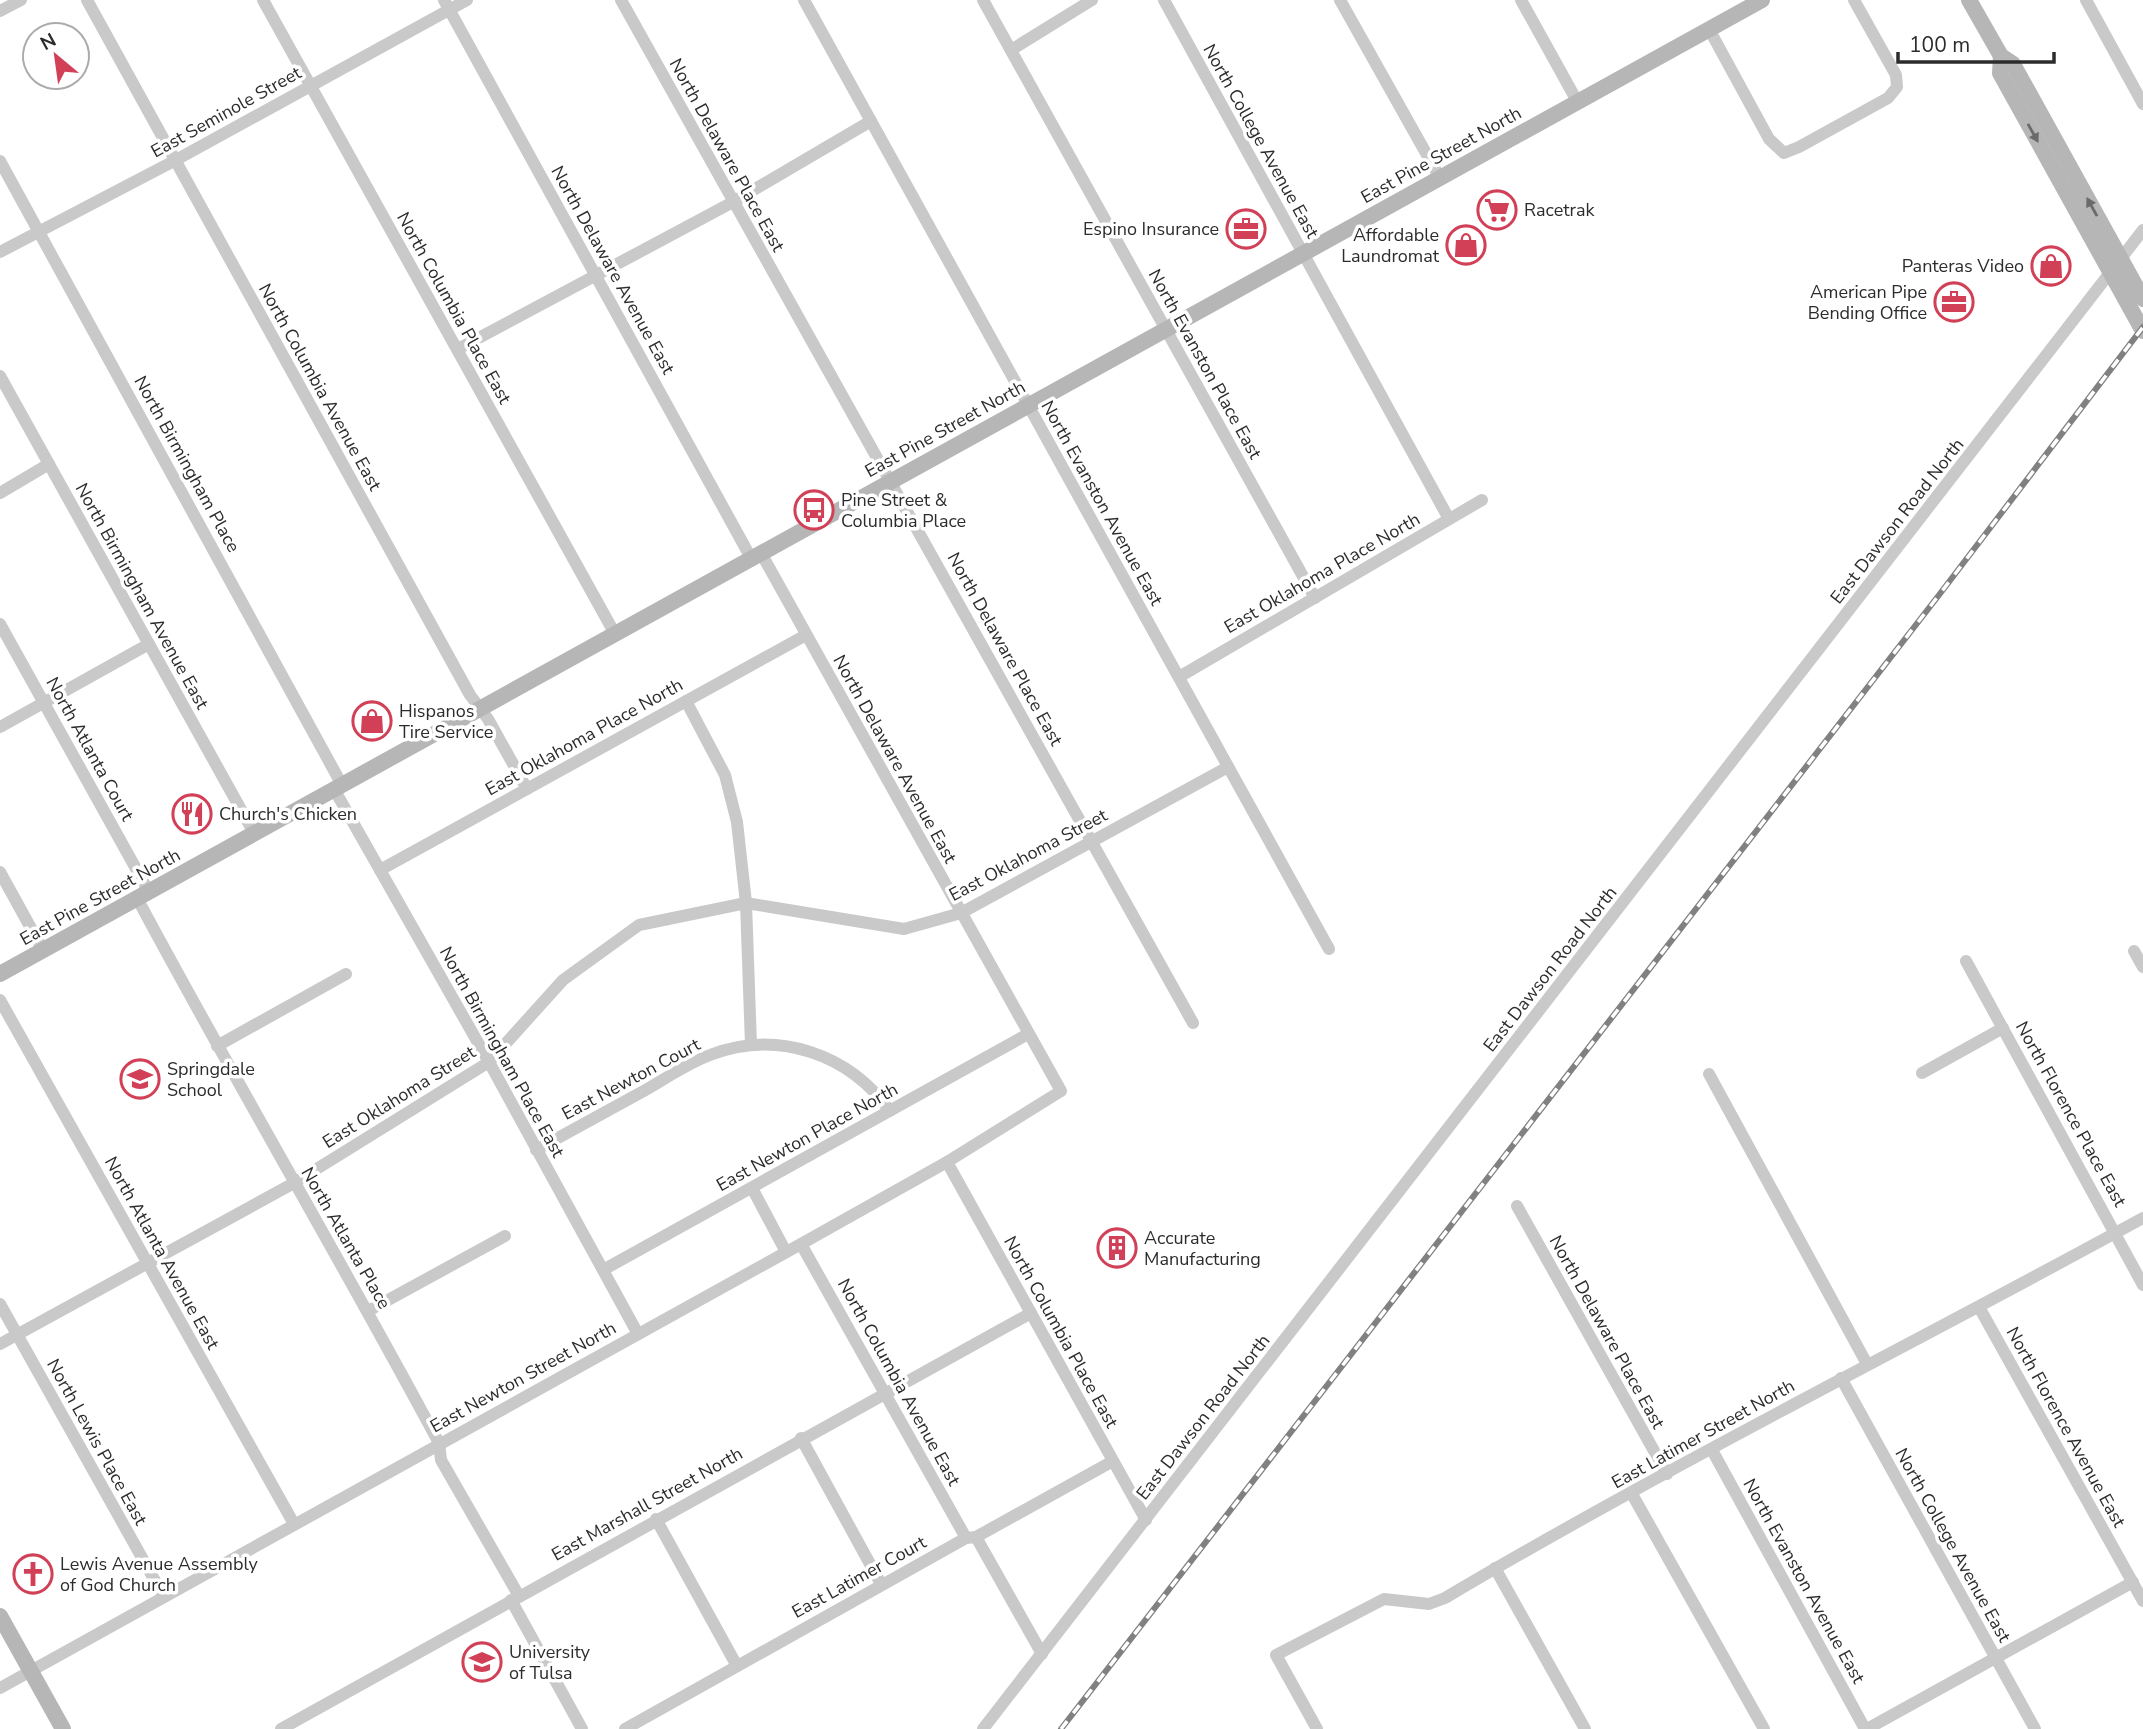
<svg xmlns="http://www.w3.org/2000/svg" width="2143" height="1729" font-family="'Nunito Sans',sans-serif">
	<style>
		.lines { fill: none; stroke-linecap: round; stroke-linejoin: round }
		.street { stroke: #c9c9c9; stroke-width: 12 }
		.secondary { stroke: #b6b6b6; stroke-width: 16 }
		.rail-casing { stroke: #818181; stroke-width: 6 }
		.rail { stroke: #fff; stroke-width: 3.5; stroke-dasharray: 10; stroke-linecap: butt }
		.oneway { fill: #6a6a6a }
		.labels { text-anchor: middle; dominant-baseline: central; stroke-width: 7; stroke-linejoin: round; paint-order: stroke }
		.street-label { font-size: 18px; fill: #2c2c2c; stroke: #fff }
		.poi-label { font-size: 18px; fill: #2c2c2c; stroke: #fff; text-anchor: start }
	</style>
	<rect width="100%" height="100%" fill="#fff"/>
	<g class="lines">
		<g class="street">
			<path d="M87 0 470 695 488 719 527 789"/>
			<path d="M263 0 615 634"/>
			<path d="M444 0 751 558"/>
			<path d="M621 0 1193 1023"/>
			<path d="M804 0 1329 949"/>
			<path d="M983 0 1315 598"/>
			<path d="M1164 0 1449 519"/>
			<path d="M1340 0 1440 178"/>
			<path d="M1521 0 1577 101"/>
			<path d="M2086 0 2143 104"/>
			<path d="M0 11 21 0"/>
			<path d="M1709 29 1769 139 1784 153 1799 147 1888 98 1897 87 1896 75 1854 0"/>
			<path d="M1011 50 1092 0"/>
			<path d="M0 161 342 785"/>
			<path d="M0 252 174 161 467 0"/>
			<path d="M458 349 733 202 871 121"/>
			<path d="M0 376 254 833"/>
			<path d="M0 493 49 464"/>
			<path d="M0 624 149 892"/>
			<path d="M1179 677 1482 500"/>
			<path d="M686 701 725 775 737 822 746 903 751 1045"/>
			<path d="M0 727 149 644"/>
			<path d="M334 789 489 1062 638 1334"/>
			<path d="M380 870 806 635"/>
			<path d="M0 872 43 950"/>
			<path d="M137 898C235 1081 341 1260 439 1443L441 1460 519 1596"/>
			<path d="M2134 951 2143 967"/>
			<path d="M1966 961 2143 1285"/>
			<path d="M0 1000 294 1524"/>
			<path d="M217 1046 346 974"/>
			<path d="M1922 1073 2003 1028"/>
			<path d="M1709 1074 1867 1364"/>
			<path d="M536 1150C570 1131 605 1112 640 1093 662 1081 686 1064 710 1055 778 1029 849 1054 890 1111"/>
			<path d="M947 1162 1146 1520"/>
			<path d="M752 1188 786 1252"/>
			<path d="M1517 1206 1667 1474"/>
			<path d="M801 1244 966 1538"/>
			<path d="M603 1270 1028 1034"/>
			<path d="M0 1304 164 1597"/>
			<path d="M1979 1307 2143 1601"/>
			<path d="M368 1311 505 1236"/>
			<path d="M0 1344 294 1183 489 1062 563 980 639 925 746 903 904 929 961 913 1228 767"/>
			<path d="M1841 1378 2035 1729"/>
			<path d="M801 1438 881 1584"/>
			<path d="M1712 1450 1865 1729"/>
			<path d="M1632 1494 1764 1729"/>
			<path d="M656 1519 737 1666"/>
			<path d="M976 1537 1042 1654"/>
			<path d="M1495 1568 1585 1729"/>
			<path d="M511 1600 582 1729"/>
			<path d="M0 1688 801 1244 947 1162 1061 1091 761 553"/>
			<path d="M281 1729 1031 1313"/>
			<path d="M625 1729 966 1538 976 1537 1113 1461"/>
			<path d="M983 1729 2143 230"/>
			<path d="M1317 1729 1276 1655 1384 1599 1429 1604 1445 1598C1673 1463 1911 1345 2143 1218"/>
			<path d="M1867 1729 2133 1582"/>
		</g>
		<g class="secondary">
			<path d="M1969 0 2001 56 2013 64 2143 299"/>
			<path d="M2001 56 2000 73 2143 331"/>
			<path d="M0 974 1762 0"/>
			<path d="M0 1616 63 1729"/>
		</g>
		<g class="rail-casing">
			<path id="rail" d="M1061 1729 1939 595 2143 327"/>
		</g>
		<use href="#rail" class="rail"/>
	</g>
	<defs><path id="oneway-solid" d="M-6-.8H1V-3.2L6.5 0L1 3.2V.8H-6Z" transform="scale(1.75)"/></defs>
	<g class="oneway">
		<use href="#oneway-solid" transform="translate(2033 133) rotate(61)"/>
		<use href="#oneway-solid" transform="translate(2092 207) rotate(-119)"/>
	</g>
	<defs>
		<g id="supermarket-ring" transform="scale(2.0125)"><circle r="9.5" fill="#fff" stroke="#d24057" stroke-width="1.5"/><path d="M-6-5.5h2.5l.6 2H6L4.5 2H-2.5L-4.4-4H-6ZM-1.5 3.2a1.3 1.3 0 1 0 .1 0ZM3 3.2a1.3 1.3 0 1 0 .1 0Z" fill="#d24057"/></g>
		<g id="office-ring" transform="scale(2.0125)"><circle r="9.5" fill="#fff" stroke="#d24057" stroke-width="1.5"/><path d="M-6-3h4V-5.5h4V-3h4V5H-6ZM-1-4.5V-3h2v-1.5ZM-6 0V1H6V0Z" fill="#d24057"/></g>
		<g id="shop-ring" transform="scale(2.0125)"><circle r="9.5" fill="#fff" stroke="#d24057" stroke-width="1.5"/><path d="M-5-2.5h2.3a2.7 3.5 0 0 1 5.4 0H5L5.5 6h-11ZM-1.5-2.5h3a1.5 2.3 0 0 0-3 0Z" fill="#d24057"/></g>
		<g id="bus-ring" transform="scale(2.0125)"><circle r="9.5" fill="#fff" stroke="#d24057" stroke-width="1.5"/><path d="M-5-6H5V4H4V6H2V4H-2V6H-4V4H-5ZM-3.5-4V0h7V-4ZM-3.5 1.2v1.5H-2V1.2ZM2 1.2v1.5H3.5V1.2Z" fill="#d24057"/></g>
		<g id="restaurant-ring" transform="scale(2.0125)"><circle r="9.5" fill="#fff" stroke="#d24057" stroke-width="1.5"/><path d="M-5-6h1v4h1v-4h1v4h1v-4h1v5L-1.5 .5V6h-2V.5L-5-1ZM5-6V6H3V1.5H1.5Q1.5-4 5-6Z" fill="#d24057"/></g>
		<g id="school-ring" transform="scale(2.0125)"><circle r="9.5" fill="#fff" stroke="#d24057" stroke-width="1.5"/><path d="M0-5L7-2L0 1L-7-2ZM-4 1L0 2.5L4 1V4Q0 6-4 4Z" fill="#d24057"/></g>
		<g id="building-ring" transform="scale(2.0125)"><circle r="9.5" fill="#fff" stroke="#d24057" stroke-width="1.5"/><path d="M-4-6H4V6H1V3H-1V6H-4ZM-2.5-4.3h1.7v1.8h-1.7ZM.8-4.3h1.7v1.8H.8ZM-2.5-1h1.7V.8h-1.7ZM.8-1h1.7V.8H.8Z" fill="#d24057"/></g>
		<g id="church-ring" transform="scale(2.0125)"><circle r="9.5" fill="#fff" stroke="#d24057" stroke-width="1.5"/><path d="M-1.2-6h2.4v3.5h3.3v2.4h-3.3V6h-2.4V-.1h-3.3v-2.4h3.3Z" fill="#d24057"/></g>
		<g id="university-ring" transform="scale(2.0125)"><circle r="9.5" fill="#fff" stroke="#d24057" stroke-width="1.5"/><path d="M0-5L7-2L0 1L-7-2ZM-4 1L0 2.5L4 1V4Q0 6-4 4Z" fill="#d24057"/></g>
	</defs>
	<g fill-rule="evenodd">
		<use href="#supermarket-ring" x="1497" y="210"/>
		<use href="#office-ring" x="1246" y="229"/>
		<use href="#shop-ring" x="1466" y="245"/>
		<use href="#shop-ring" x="2051" y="266"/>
		<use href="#office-ring" x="1954" y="302"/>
		<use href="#bus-ring" x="814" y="510"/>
		<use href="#shop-ring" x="372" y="721"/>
		<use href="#restaurant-ring" x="192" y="814"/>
		<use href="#school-ring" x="140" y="1079"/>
		<use href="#building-ring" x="1117" y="1248"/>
		<use href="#church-ring" x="33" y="1574"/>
		<use href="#university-ring" x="482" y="1662"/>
	</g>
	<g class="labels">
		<g class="street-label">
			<text transform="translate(226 112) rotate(-29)">East Seminole Street</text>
			<text transform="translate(1261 141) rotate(61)">North College Avenue East</text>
			<text transform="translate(727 155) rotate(61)">North Delaware Place East</text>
			<text transform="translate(1441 155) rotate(-29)">East Pine Street North</text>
			<text transform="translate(613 270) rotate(61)">North Delaware Avenue East</text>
			<text transform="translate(454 308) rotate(61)">North Columbia Place East</text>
			<text transform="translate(1205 364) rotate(61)">North Evanston Place East</text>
			<text transform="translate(320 387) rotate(61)">North Columbia Avenue East</text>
			<text transform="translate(945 429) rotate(-29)">East Pine Street North</text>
			<text transform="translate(187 464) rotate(61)">North Birmingham Place</text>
			<text transform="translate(1102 503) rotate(61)">North Evanston Avenue East</text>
			<text transform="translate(1897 521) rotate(-52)">East Dawson Road North</text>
			<text transform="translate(1322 573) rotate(-30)">East Oklahoma Place North</text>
			<text transform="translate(142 596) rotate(61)">North Birmingham Avenue East</text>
			<text transform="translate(1005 649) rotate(61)">North Delaware Place East</text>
			<text transform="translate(584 737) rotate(-29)">East Oklahoma Place North</text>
			<text transform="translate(90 749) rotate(61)">North Atlanta Court</text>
			<text transform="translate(895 759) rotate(61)">North Delaware Avenue East</text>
			<text transform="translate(1028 855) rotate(-28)">East Oklahoma Street</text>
			<text transform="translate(100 897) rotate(-29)">East Pine Street North</text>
			<text transform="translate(1550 969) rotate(-52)">East Dawson Road North</text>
			<text transform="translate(502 1052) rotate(61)">North Birmingham Place East</text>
			<text transform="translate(631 1079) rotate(-28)">East Newton Court</text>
			<text transform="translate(399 1097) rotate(-32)">East Oklahoma Street</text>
			<text transform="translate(2071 1114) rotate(61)">North Florence Place East</text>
			<text transform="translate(807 1137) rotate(-29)">East Newton Place North</text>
			<text transform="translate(346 1238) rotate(60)">North Atlanta Place</text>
			<text transform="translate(162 1253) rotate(61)">North Atlanta Avenue East</text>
			<text transform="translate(1061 1332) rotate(61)">North Columbia Place East</text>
			<text transform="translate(1607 1332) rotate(61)">North Delaware Place East</text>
			<text transform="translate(523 1377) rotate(-29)">East Newton Street North</text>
			<text transform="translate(899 1382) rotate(61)">North Columbia Avenue East</text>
			<text transform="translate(1203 1417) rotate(-52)">East Dawson Road North</text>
			<text transform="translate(2066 1427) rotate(61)">North Florence Avenue East</text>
			<text transform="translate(1703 1434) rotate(-29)">East Latimer Street North</text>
			<text transform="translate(97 1442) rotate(61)">North Lewis Place East</text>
			<text transform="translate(647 1504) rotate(-29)">East Marshall Street North</text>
			<text transform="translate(1953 1545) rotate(61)">North College Avenue East</text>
			<text transform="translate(859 1577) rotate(-29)">East Latimer Court</text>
			<text transform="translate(1804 1581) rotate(61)">North Evanston Avenue East</text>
		</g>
		<g class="poi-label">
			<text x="1524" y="210">Racetrak</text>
			<text x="1219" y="229" text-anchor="end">Espino Insurance</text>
			<text x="1439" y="235" text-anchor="end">Affordable<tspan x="1439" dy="21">Laundromat</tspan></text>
			<text x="2024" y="266" text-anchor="end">Panteras Video</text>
			<text x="1927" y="292" text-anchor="end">American Pipe<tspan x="1927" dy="21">Bending Office</tspan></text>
			<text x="841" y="500">Pine Street &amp;<tspan x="841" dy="21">Columbia Place</tspan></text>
			<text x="399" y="711">Hispanos<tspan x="399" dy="21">Tire Service</tspan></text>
			<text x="219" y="814">Church's Chicken</text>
			<text x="167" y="1069">Springdale<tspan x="167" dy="21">School</tspan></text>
			<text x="1144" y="1238">Accurate<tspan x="1144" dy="21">Manufacturing</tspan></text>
			<text x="60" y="1564">Lewis Avenue Assembly<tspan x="60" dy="21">of God Church</tspan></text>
			<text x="509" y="1652">University<tspan x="509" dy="21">of Tulsa</tspan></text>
		</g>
	</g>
	<g transform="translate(56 56) rotate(331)"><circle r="33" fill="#ffffff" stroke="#ababab" stroke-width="2"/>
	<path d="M0-5L12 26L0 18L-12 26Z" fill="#d24057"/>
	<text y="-10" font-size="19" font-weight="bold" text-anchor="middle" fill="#2c2c2c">N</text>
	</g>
	<path d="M1898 52v10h156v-10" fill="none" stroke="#2c2c2c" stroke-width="3.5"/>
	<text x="1909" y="52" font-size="21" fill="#2c2c2c" stroke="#ffffff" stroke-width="5" paint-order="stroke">100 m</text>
</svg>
